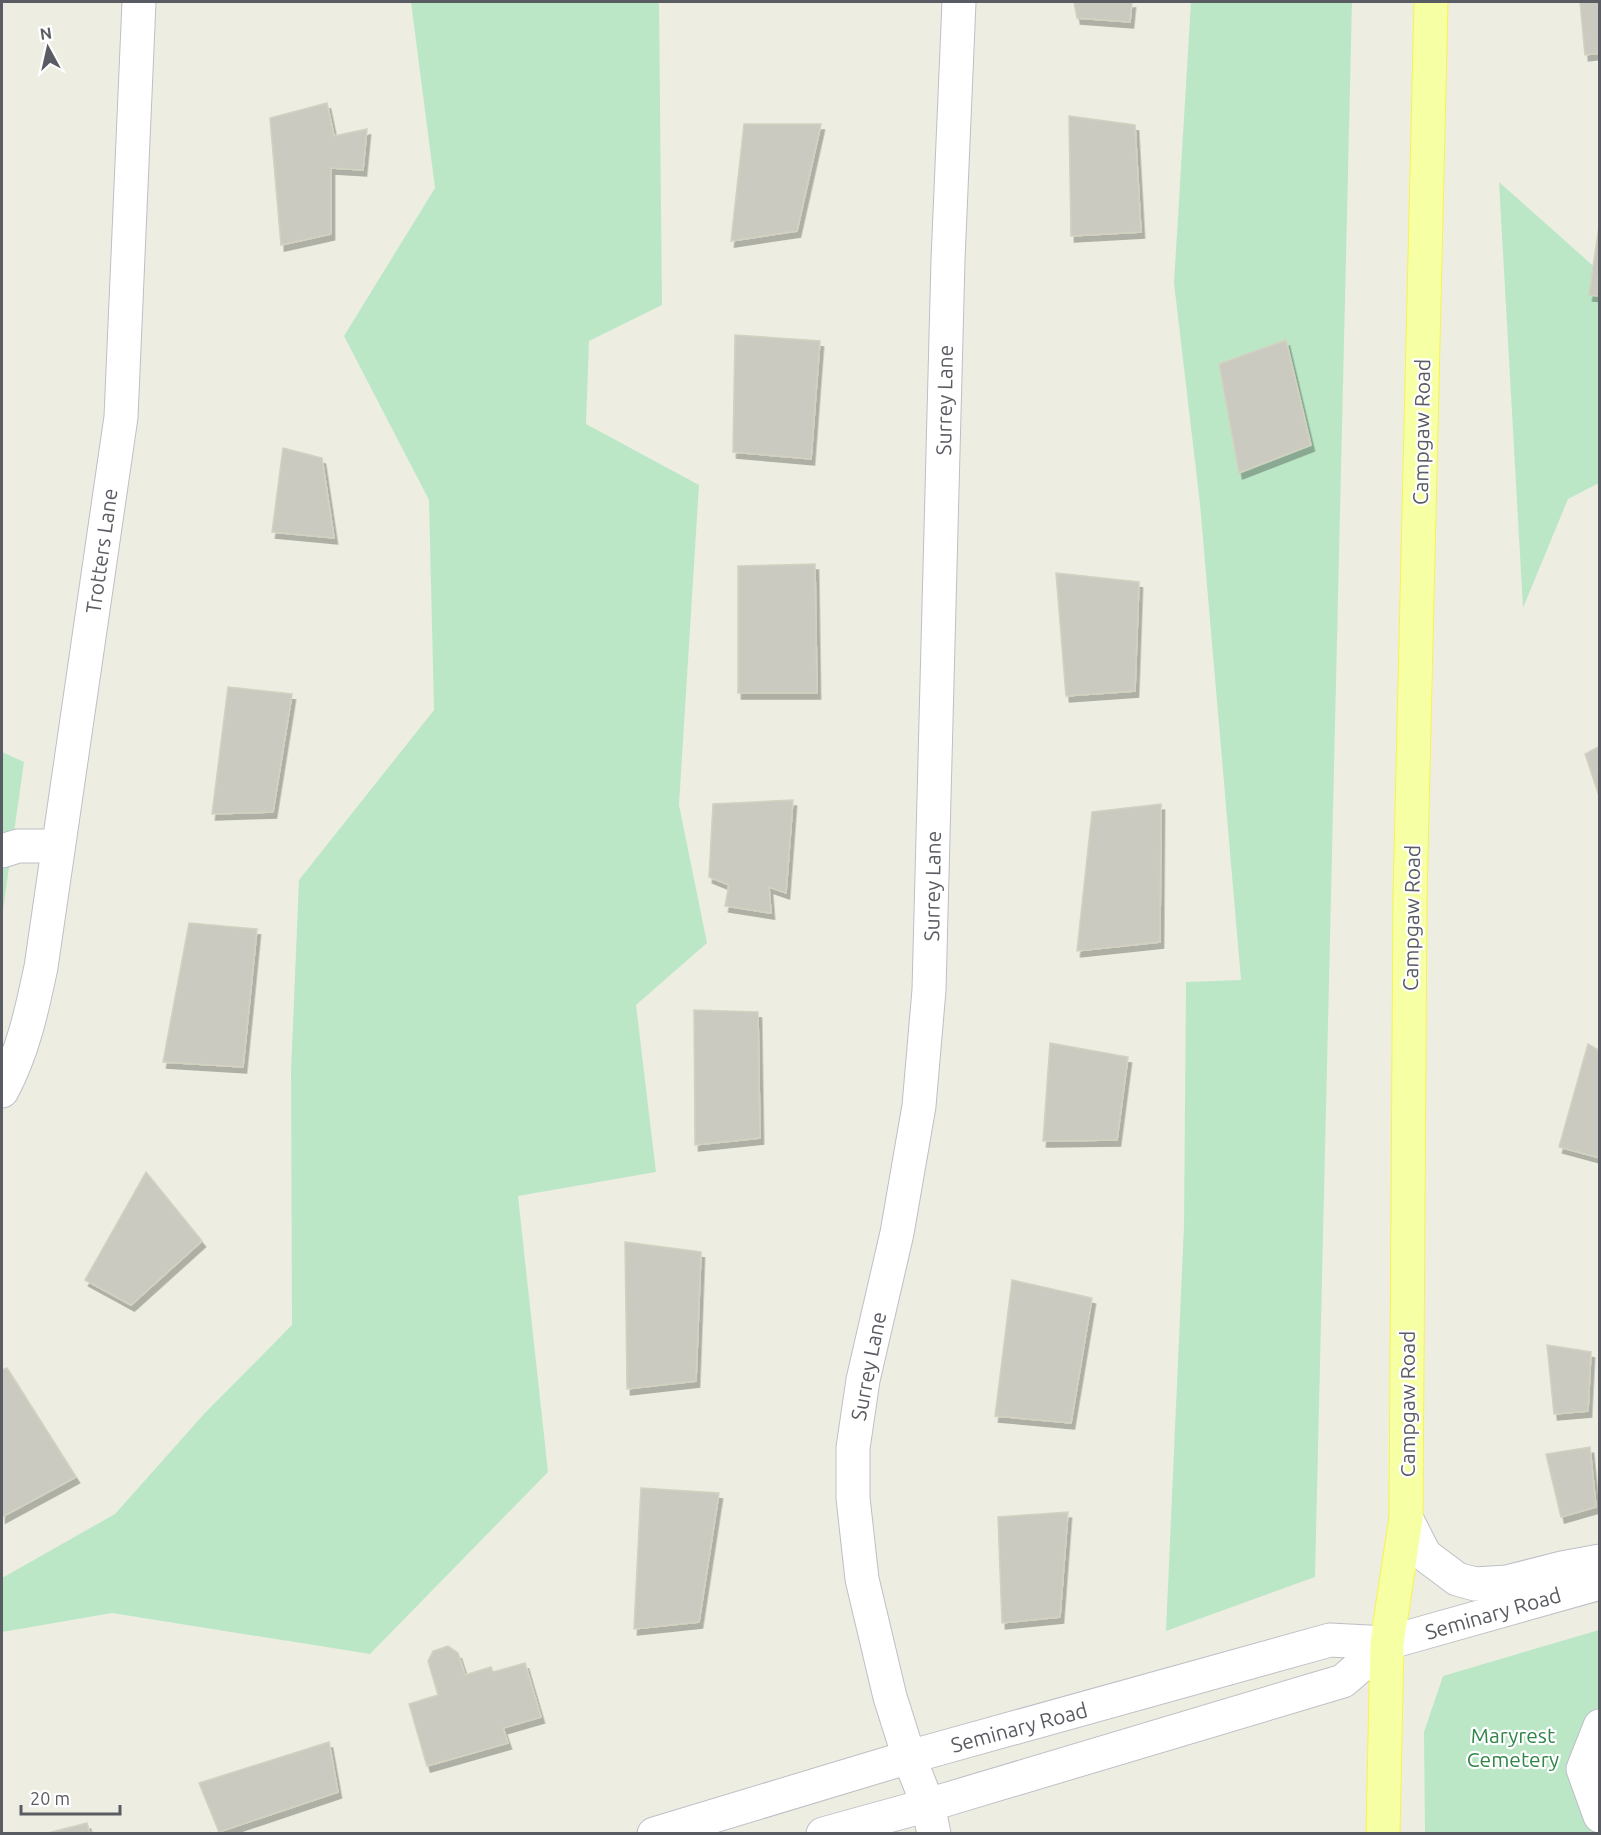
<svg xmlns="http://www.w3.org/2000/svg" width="1601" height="1835" font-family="Ubuntu,sans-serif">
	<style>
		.green { fill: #bce7c7 }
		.building { fill: #cbcac1; stroke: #d3d2c0; stroke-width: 1.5; filter: url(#shadow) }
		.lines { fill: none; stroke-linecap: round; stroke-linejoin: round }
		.minor-casing { stroke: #bebfc6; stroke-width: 35 }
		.major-casing { stroke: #f8f350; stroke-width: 35 }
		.minor { stroke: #fff; stroke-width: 33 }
		.major { stroke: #f7ffa5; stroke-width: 33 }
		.labels { text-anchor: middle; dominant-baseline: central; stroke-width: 4.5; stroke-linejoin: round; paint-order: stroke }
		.street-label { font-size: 21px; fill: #5a5c63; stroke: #fff }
		.park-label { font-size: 21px; fill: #308549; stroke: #fff }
	</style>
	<defs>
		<filter id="shadow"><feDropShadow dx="3.5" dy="6" stdDeviation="0" flood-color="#0004"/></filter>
	</defs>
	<rect width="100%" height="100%" fill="#edeee1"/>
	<g class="green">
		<path d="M411 2H659L662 305 589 341 586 424 699 485 679 805 707 943 636 1005 656 1172 518 1196 548 1472 370 1654 112 1613 2 1632V1578L115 1514 204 1414 292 1325 291 1072 299 880 434 710 429 500 344 336 435 188Z"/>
		<path d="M1191 2H1352L1315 1577 1166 1631 1184 1226 1186 982 1241 980 1200 504 1174 283Z"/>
		<path d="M1499 182 1599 271V483L1568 499 1523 608Z"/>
		<path d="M2 752 24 762 2 917Z"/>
		<path d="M1599 1630V1833H1425L1424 1732 1443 1676Z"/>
	</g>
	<g class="building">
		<path d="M1074 2H1132L1130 22 1077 18Z"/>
		<path d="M1580 2H1600V53L1585 55Z"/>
		<path d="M327 103 334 136 367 129 363 170 331 168V234L281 245 270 118Z"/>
		<path d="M1069 116 1135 125 1141 232 1071 236Z"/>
		<path d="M744 124H821L797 231 731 241Z"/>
		<path d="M1600 219V296L1589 295Z"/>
		<path d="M735 335 820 341 811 459 733 452Z"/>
		<path d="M1286 340 1311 445 1239 473 1219 364Z"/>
		<path d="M283 448 322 458 334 538 272 532Z"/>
		<path d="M815 564 817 693H738V566Z"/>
		<path d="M1056 573 1139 582 1135 691 1066 696Z"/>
		<path d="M228 687 292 694 273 812 212 814Z"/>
		<path d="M1600 746V799L1585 754Z"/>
		<path d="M793 800 786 893 769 887 771 913 725 906 729 885 709 877 713 804Z"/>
		<path d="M1161 804 1160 942 1077 951 1092 812Z"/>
		<path d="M189 923 257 929 243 1067 163 1062Z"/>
		<path d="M694 1010 758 1012 760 1138 695 1145Z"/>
		<path d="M1050 1043 1128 1057 1117 1140 1043 1141Z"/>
		<path d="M1588 1044 1600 1051V1158L1559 1147Z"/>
		<path d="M146 1172 202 1241 131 1305 85 1280Z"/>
		<path d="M625 1242 701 1252 696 1381 627 1389Z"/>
		<path d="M1012 1280 1092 1298 1071 1423 995 1416Z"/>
		<path d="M1547 1345 1591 1352 1588 1411 1554 1414Z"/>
		<path d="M7 1368 76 1477 2 1517V1370Z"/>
		<path d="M1590 1447 1596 1507 1561 1517 1546 1454Z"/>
		<path d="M641 1488 719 1493 699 1622 634 1629Z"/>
		<path d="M1068 1512 1060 1617 1002 1623 998 1517Z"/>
		<path d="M448 1646 458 1653 465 1675 491 1667 493 1672 525 1663 541 1717 503 1728 508 1743 427 1766 409 1704 438 1695 428 1661 433 1651Z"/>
		<path d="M329 1742 338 1792 219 1832 199 1783Z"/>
		<path d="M87 1823 90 1834H44Z"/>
	</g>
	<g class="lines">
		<g class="minor-casing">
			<g id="minor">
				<path d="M2 851 18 846H58"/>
				<path d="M2 1091C23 1052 32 1010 41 967L121 417 139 2"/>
				<path d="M1406 1518 1425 1555 1457 1579 1475 1584 1507 1582 1562 1568 1600 1561"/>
				<path d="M1600 1726 1583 1769 1600 1816"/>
				<path d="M654 1834 909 1757 1330 1640 1387 1643 1600 1583"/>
				<path d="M823 1834 928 1805 1343 1681 1387 1643"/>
				<path d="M934 1834 928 1805 909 1757 890 1697 862 1579 853 1498V1448L863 1380 897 1233 919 1106 929 990 948 260 959 2"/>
			</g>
		</g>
		<g class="major-casing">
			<path id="major" d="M1383 1834 1387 1643 1406 1518 1410 897 1431 2"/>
		</g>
		<use href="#minor" class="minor"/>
		<use href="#major" class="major"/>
	</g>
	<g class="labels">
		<g class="street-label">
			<text transform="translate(944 400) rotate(-89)">Surrey Lane</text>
			<text transform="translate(1421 432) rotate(-89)">Campgaw Road</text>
			<text transform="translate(101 551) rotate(-82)">Trotters Lane</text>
			<text transform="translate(932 886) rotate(-89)">Surrey Lane</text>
			<text transform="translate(1411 918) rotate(-89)">Campgaw Road</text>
			<text transform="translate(868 1366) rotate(-79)">Surrey Lane</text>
			<text transform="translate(1407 1404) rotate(-90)">Campgaw Road</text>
			<text transform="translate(1493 1613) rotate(-16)">Seminary Road</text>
			<text transform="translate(1019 1727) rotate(-15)">Seminary Road</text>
		</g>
		<g class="park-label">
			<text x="1513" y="1735">Maryrest<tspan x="1513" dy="24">Cemetery</tspan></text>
		</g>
	</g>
	<rect width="1601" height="1835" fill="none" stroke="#5a5c63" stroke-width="6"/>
	<g transform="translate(48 48) rotate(352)" stroke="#ffffff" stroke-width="4.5" paint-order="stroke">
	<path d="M0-4.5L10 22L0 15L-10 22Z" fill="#5a5c63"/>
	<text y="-9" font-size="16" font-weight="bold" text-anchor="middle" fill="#5a5c63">N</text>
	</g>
	<path d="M21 1805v9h99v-9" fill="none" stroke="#5a5c63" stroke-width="3"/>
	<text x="30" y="1805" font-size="18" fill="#5a5c63" stroke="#ffffff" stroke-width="4.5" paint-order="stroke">20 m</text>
</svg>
